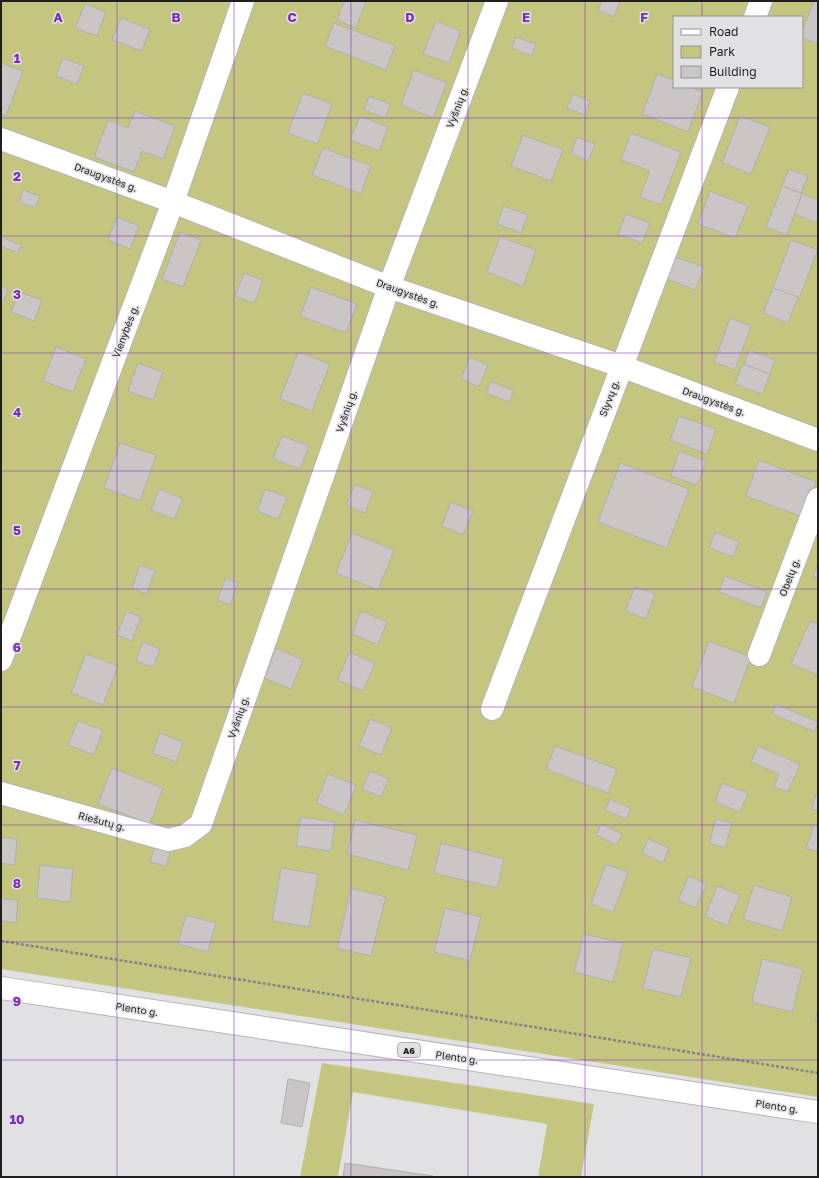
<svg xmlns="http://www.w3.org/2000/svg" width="819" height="1178" font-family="'Golos Text',sans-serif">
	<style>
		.green { fill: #c4c680; fill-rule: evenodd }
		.building { fill: #c9c6c5; stroke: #b2afaf }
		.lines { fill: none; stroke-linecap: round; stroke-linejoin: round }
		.street-casing { stroke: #b5b5b8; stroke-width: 24 }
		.highway-casing { stroke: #b5b5b8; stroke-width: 24 }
		.path { stroke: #838385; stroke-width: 2.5; stroke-dasharray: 3 2; stroke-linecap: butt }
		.street { stroke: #fff; stroke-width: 22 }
		.highway { stroke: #fff; stroke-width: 22 }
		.grid { fill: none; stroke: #7b2cbf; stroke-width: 1; stroke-opacity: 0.55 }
		.labels { text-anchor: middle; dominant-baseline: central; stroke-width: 3; stroke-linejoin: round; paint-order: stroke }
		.shield { fill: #e1e1e4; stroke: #59595b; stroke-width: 1 }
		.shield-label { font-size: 9px; font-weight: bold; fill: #1f1f20 }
		.street-label { font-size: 10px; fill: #1f1f20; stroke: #e1e1e4 }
		.grid-label { font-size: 13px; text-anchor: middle; font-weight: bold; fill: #7b2cbf; stroke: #e1e1e4; stroke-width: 3; stroke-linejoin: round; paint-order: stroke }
	</style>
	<rect width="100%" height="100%" fill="#e1e1e4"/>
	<g class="green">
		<path d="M1 1H818V1097L1 969ZM674 17H802V87H674Z"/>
		<path d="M322 1063 594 1104 581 1177H538L547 1124 353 1092 338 1177H300Z"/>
	</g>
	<g class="building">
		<path d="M344 1H366L356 28 337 20Z"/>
		<path d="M602 1H620L614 17 598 10Z"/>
		<path d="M814 1H818V44L802 38V32Z"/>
		<path d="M85 4 106 12 97 36 75 28Z"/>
		<path d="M121 18 150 29 142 51 112 40Z"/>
		<path d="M436 21 461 31 449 63 423 54Z"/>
		<path d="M334 23 395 46 386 70 325 46Z"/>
		<path d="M516 37 536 44 532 56 512 48Z"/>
		<path d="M63 58 84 66 77 84 56 76Z"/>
		<path d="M1 63 23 71 6 116 1 114Z"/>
		<path d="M414 70 447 83 433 118 401 105Z"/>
		<path d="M657 74 674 80V87H691L703 92 688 132 642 114Z"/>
		<path d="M303 93 332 104 317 144 288 133Z"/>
		<path d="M573 94 590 101 585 115 567 108Z"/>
		<path d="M369 96 390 104 385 118 364 110Z"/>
		<path d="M135 111 175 126 163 159 142 151 134 172 94 157 108 120 128 128Z"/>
		<path d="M360 116 388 127 379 151 350 140Z"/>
		<path d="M740 116 770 127 751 174 722 163Z"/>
		<path d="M631 133 681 152 661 205 640 197 650 171 621 160Z"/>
		<path d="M523 135 563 150 551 181 511 166Z"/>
		<path d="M577 137 595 144 588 161 571 154Z"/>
		<path d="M323 148 371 166 361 194 312 175Z"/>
		<path d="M789 169 808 176 801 193 782 186Z"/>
		<path d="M782 186 802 194 787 235 766 227Z"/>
		<path d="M23 190 40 196 35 208 19 202Z"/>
		<path d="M710 191 748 206 735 238 698 224Z"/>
		<path d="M802 194 818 200V223L795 214Z"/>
		<path d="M504 206 528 215 521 233 497 224Z"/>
		<path d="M626 214 650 223 642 243 618 234Z"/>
		<path d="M117 217 139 226 130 249 108 240Z"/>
		<path d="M180 232 201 240 183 287 162 279Z"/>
		<path d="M1 237 21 245 18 253 1 246Z"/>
		<path d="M500 237 536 250 523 286 487 272Z"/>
		<path d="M791 240 818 250 799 298 773 288Z"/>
		<path d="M670 255 704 267 695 290 662 277Z"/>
		<path d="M244 273 263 280 254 303 235 296Z"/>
		<path d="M1 286 8 289 3 303 1 302Z"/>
		<path d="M311 287 357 304 346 333 300 316Z"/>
		<path d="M773 288 798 297 788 323 763 313Z"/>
		<path d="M19 292 42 300 34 321 11 312Z"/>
		<path d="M730 318 751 326 735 370 714 362Z"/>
		<path d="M56 347 86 359 73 392 43 381Z"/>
		<path d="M749 350 775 360 770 374 744 364Z"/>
		<path d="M298 352 330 364 312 411 280 399Z"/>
		<path d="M470 357 488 365 479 387 461 379Z"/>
		<path d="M138 363 163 372 153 400 128 391Z"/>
		<path d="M743 364 770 374 762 394 735 384Z"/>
		<path d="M491 381 514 391 509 402 486 393Z"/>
		<path d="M679 416 716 429 707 454 670 440Z"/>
		<path d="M282 436 309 446 300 469 273 459Z"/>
		<path d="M120 443 156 455 140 501 104 488Z"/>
		<path d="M679 451 706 461 697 485 671 476Z"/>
		<path d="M759 460 816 482 803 517 746 496Z"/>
		<path d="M620 463 689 489 667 548 598 522Z"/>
		<path d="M355 484 373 492 365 513 346 505Z"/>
		<path d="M159 489 183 499 174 519 151 510Z"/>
		<path d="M265 489 287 497 278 519 257 511Z"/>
		<path d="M451 502 473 511 463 535 442 526Z"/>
		<path d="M715 532 739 542 733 557 709 548Z"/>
		<path d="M352 533 394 550 378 590 336 573Z"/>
		<path d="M818 564V578L813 576Z"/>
		<path d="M140 565 155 571 146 594 132 588Z"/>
		<path d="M725 576 767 592 761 608 719 592Z"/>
		<path d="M226 578 238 583 230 605 217 600Z"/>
		<path d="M635 587 655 594 646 619 625 611Z"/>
		<path d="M126 611 141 617 132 641 117 635Z"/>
		<path d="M361 611 387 622 378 645 352 634Z"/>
		<path d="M810 621 818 624V675L791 664Z"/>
		<path d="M709 641 751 657 734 703 692 687Z"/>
		<path d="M143 642 160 649 153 667 136 661Z"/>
		<path d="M276 648 303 660 291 689 264 678Z"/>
		<path d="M349 652 375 663 363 691 338 680Z"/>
		<path d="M86 654 118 666 103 705 71 693Z"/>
		<path d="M776 704 818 722 815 732 772 714Z"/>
		<path d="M370 719 392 728 381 755 359 746Z"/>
		<path d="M78 721 103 730 94 755 68 745Z"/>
		<path d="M160 733 183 742 176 762 152 753Z"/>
		<path d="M555 746 617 769 608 793 546 769Z"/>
		<path d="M758 746 800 764 788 792 774 787 779 774 751 762Z"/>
		<path d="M112 768 163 788 150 824 98 804Z"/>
		<path d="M370 771 389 779 381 797 362 789Z"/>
		<path d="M328 774 356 785 344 815 316 803Z"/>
		<path d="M722 783 748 793 740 812 715 802Z"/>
		<path d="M816 794H818V811L812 809Z"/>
		<path d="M610 799 631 808 626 819 605 810Z"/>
		<path d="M301 817 335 822 331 851 296 846Z"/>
		<path d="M716 819 732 823 725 848 709 843Z"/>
		<path d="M355 820 417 835 408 870 347 854Z"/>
		<path d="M601 824 622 834 616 845 596 835Z"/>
		<path d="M814 824 818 826V852L806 848Z"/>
		<path d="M1 837 17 839 15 865 1 863Z"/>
		<path d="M648 839 669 848 663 863 642 853Z"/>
		<path d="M441 843 504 859 497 888 434 873Z"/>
		<path d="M155 845 171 850 166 866 150 862Z"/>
		<path d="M606 864 628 872 613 912 591 904Z"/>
		<path d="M40 865 73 869 70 902 37 898Z"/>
		<path d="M281 868 318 874 309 927 272 921Z"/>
		<path d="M689 876 707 884 695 908 678 900Z"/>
		<path d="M754 885 792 897 782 931 743 919Z"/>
		<path d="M717 886 740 895 727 926 705 916Z"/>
		<path d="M351 888 386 897 371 956 337 948Z"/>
		<path d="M1 899 18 900 16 923 1 921Z"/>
		<path d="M445 908 481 917 470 961 434 952Z"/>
		<path d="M186 915 216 923 208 952 178 944Z"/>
		<path d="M584 934 623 943 613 982 574 972Z"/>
		<path d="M653 949 691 958 681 997 643 988Z"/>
		<path d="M762 959 803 969 792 1012 752 1002Z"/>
		<path d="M818 1010V1021H815Z"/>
		<path d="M288 1079 310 1083 302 1127 281 1123Z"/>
		<path d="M345 1163 433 1176V1177H343Z"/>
	</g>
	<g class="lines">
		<g class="street-casing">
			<g id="street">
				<path d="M755 17 761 1"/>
				<path d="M1 139 173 202 389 287 621 366 818 440"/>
				<path d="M759 655 818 499"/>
				<path d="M1 660 173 202 243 1"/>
				<path d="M492 709 728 87"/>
				<path d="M1 793 168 840 185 836 201 824 389 287 497 1"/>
			</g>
		</g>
		<g class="highway-casing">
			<path id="highway" d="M1 988 818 1112"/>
		</g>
		<path class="path" d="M1 941 818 1073"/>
		<use href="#street" class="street"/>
		<use href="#highway" class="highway"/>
	</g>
	<path class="grid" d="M117 1V1177M234 1V1177M351 1V1177M468 1V1177M585 1V1177M702 1V17M702 87V1177M1 118H818M1 236H818M1 353H818M1 471H818M1 589H818M1 707H818M1 825H818M1 942H818M1 1060H818"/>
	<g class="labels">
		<rect class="shield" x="398" y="1043" width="22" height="14" rx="3"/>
		<g class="shield-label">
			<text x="409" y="1050">A6</text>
		</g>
		<g class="street-label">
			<text transform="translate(457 107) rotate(-69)">Vyšnių g.</text>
			<text transform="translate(106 177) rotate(20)">Draugystės g.</text>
			<text transform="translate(408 293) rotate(20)">Draugystės g.</text>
			<text transform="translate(125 331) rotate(-69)">Vienybės g.</text>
			<text transform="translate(609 398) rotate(-69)">Slyvų g.</text>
			<text transform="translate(714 401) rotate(20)">Draugystės g.</text>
			<text transform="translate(346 411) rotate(-71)">Vyšnių g.</text>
			<text transform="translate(789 577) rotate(-69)">Obelų g.</text>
			<text transform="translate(238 717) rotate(-71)">Vyšnių g.</text>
			<text transform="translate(102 821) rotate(15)">Riešutų g.</text>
			<text transform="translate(137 1009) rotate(9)">Plento g.</text>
			<text transform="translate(457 1057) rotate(8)">Plento g.</text>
			<text transform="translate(777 1106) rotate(9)">Plento g.</text>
		</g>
	</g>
	<g class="grid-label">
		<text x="58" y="22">A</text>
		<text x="176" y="22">B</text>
		<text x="292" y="22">C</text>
		<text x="410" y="22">D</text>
		<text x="526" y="22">E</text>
		<text x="644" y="22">F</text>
		<text x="17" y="63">1</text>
		<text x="17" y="181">2</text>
		<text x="17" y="299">3</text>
		<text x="17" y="417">4</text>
		<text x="17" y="535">5</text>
		<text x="17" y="652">6</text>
		<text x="17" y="770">7</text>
		<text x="17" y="888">8</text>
		<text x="17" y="1006">9</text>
		<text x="17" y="1124">10</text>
	</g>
	<rect width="819" height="1178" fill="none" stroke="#1f1f20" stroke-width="4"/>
	<rect x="673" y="16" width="130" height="72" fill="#e1e1e4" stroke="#939396"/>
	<rect x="681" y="29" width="20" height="6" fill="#ffffff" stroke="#939396"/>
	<text x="709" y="36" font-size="12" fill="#1f1f20">Road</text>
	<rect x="681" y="46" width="20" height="12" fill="#c4c680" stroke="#939396"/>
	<text x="709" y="56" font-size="12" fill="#1f1f20">Park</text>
	<rect x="681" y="66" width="20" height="12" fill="#c9c6c5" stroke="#939396"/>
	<text x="709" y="76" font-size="12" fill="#1f1f20">Building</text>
</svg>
